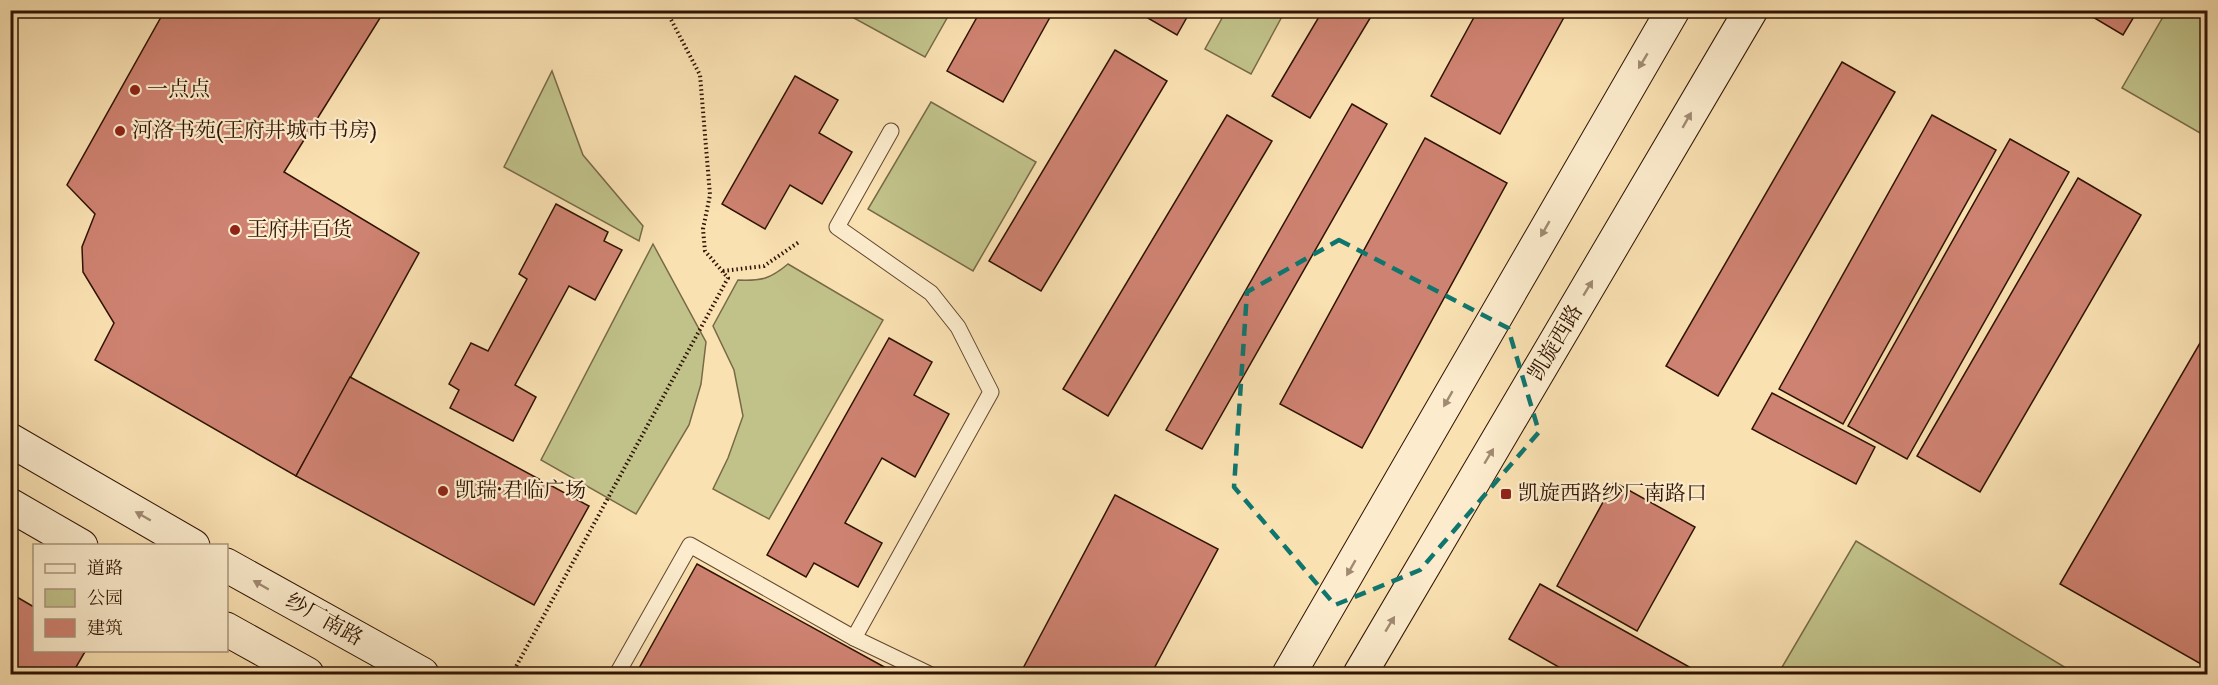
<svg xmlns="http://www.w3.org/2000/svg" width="2218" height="685" font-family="'IM FELL DW Pica','Noto Serif SC',serif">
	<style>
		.green { fill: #c1c28a; stroke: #786a46; stroke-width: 1.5 }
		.building { fill: #ce8271; stroke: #2f1302; stroke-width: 1.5 }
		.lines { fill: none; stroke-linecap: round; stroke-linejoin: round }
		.service-casing { stroke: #62462e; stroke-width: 17 }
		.secondary-casing { stroke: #2f1302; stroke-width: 35 }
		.path { stroke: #2f1302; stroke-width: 4; stroke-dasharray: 1.5 3; stroke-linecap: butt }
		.service { stroke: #fceccd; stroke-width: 15 }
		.secondary { stroke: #fceccd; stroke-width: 33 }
		.oneway { fill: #a08a72 }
		.marked { fill: none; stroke: #0f766e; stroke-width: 4.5; stroke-dasharray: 12 8; stroke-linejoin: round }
		.poi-dot { fill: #8f2418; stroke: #fceccd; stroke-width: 2 }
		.labels { text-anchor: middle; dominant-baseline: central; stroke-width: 4.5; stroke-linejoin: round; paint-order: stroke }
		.poi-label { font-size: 21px; fill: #2f1302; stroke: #fceccd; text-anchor: start }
		.street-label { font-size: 21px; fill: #2f1302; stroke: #fceccd }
	</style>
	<rect width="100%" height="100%" fill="#fae1b2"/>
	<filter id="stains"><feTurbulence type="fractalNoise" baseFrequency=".00333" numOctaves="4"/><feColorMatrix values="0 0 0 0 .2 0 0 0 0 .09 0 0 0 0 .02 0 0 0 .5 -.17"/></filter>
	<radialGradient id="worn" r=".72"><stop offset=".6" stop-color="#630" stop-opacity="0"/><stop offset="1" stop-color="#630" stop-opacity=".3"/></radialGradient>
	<g class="green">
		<path d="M2167 10 2207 11V137L2122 88Z"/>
		<path d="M841 11 951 10V11L925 57Z"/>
		<path d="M1226 11H1285L1251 74 1205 49Z"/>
		<path d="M552 71 583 155 643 226 639 241 504 167Z"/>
		<path d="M931 102 1036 162 973 271 868 209Z"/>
		<path d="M653 244 706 342 701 384 689 425 636 514 541 460Z"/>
		<path d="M788 264 883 320 769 519 713 489 728 458 743 416 734 370 713 326 738 280C762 281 770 279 788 264Z"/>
		<path d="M1856 541 2076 674H1778Z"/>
	</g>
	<g class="building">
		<path d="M165 10H385L284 172 419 253 296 476 95 360 114 323 83 272 82 247 95 214 67 185Z"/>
		<path d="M981 10H1054L1003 102 947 71Z"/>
		<path d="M1134 10H1191L1177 35Z"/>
		<path d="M1323 10H1375L1310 118 1272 96Z"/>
		<path d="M1478 10H1568L1500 134 1431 96Z"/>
		<path d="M2081 10H2138L2123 35Z"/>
		<path d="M1115 50 1167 81 1041 291 989 261Z"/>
		<path d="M1842 62 1895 92 1718 396 1666 366Z"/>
		<path d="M795 76 838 100 819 133 852 152 822 204 790 185 765 229 722 204Z"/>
		<path d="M1352 104 1387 124 1202 449 1166 430Z"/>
		<path d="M1227 115 1272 141 1108 416 1063 389Z"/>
		<path d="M1932 115 1996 150 1843 424 1779 389Z"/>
		<path d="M1425 138 1507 183 1362 448 1280 404Z"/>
		<path d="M2010 139 2069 172 1907 459 1848 426Z"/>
		<path d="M2078 178 2141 215 1980 492 1917 456Z"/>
		<path d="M556 204 608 232 604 241 622 250 595 300 569 286 515 385 536 397 513 441 450 408 459 390 449 384 471 343 488 351 527 279 519 274Z"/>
		<path d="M2207 331 2208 332V668L2060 584Z"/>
		<path d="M889 338 932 362 914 395 949 414 915 477 882 458 845 523 882 543 858 587 814 563 806 577 767 555Z"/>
		<path d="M350 377 589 506 534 605 296 476Z"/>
		<path d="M1772 393 1875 447 1856 484 1752 429Z"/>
		<path d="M1614 482 1695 527 1637 631 1557 586Z"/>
		<path d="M1115 495 1218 549 1151 674H1020Z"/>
		<path d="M697 564 897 674H646L638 670Z"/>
		<path d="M1540 584 1702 674H1571L1509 639Z"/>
		<path d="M10 593 34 607V650H86L72 674H10Z"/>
	</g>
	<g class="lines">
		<g class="service-casing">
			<g id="service">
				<path d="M854 638 991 392 958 327 931 293 837 227 891 131"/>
				<path d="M617 674 690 545 854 638 929 674"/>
			</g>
		</g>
		<g class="secondary-casing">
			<g id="secondary">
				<path d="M10 440 193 546"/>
				<path d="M10 505 81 546"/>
				<path d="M226 565 422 674"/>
				<path d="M226 629 307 674"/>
				<path d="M1289 674 1673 10"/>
				<path d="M1360 674 1751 10"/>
			</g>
		</g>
		<g class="path">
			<path d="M723 271 764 266 799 242"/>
			<path d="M512 674 728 278 705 251 703 229 710 195 700 75 666 10"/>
		</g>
		<use href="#service" class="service"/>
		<use href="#secondary" class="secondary"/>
	</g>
	<defs><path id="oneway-solid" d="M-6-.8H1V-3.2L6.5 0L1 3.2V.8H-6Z" transform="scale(1.5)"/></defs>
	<g class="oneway">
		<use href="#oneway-solid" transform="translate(1643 61) rotate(121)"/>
		<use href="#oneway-solid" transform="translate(1687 120) rotate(-60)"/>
		<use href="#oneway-solid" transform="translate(1545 229) rotate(120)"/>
		<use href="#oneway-solid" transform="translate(1588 288) rotate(-59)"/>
		<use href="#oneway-solid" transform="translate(1448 399) rotate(120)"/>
		<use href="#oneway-solid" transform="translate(1489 456) rotate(-59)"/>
		<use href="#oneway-solid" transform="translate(143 516) rotate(-150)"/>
		<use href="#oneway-solid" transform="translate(1351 568) rotate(120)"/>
		<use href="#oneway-solid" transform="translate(261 585) rotate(-150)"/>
		<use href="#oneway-solid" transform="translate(1390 624) rotate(-59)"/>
	</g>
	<path class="marked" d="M1339 240 1508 328 1539 432 1420 570 1335 605 1234 487 1247 292Z"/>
	<g class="poi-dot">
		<circle cx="135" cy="90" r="6"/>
		<circle cx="120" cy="131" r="6"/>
		<circle cx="235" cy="230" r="6"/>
		<circle cx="443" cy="491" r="6"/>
		<rect x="1500" y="488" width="12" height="12" rx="3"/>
	</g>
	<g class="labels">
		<g class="poi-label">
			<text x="147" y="90">一点点</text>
			<text x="132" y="131">河洛书苑(王府井城市书房)</text>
			<text x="247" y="230">王府井百货</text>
			<text x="455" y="491">凯瑞·君临广场</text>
			<text x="1518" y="494">凯旋西路纱厂南路口</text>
		</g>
		<g class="street-label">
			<text transform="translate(1556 343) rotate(-59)">凯旋西路</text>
			<text transform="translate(324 620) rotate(29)">纱厂南路</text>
		</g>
	</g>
	<rect width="2218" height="685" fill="none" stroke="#fae1b2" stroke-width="36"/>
	<rect x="12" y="12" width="2194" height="661" fill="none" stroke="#2f1302" stroke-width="3"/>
	<rect x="18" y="18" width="2182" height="649" fill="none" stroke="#2f1302" stroke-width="1.5"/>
	<rect x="33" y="544" width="195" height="108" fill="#fceccd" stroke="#aa957c" stroke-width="1.5"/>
	<rect x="45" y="564" width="30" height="9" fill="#fceccd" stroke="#aa957c" stroke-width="1.5"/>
	<text x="87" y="574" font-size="18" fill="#2f1302">道路</text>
	<rect x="45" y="589" width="30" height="18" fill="#c1c28a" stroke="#aa957c" stroke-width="1.5"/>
	<text x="87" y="604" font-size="18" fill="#2f1302">公园</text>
	<rect x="45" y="619" width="30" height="18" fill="#ce8271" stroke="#aa957c" stroke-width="1.5"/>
	<text x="87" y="634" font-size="18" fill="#2f1302">建筑</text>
	<rect width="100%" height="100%" filter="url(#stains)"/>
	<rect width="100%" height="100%" fill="url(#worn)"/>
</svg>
